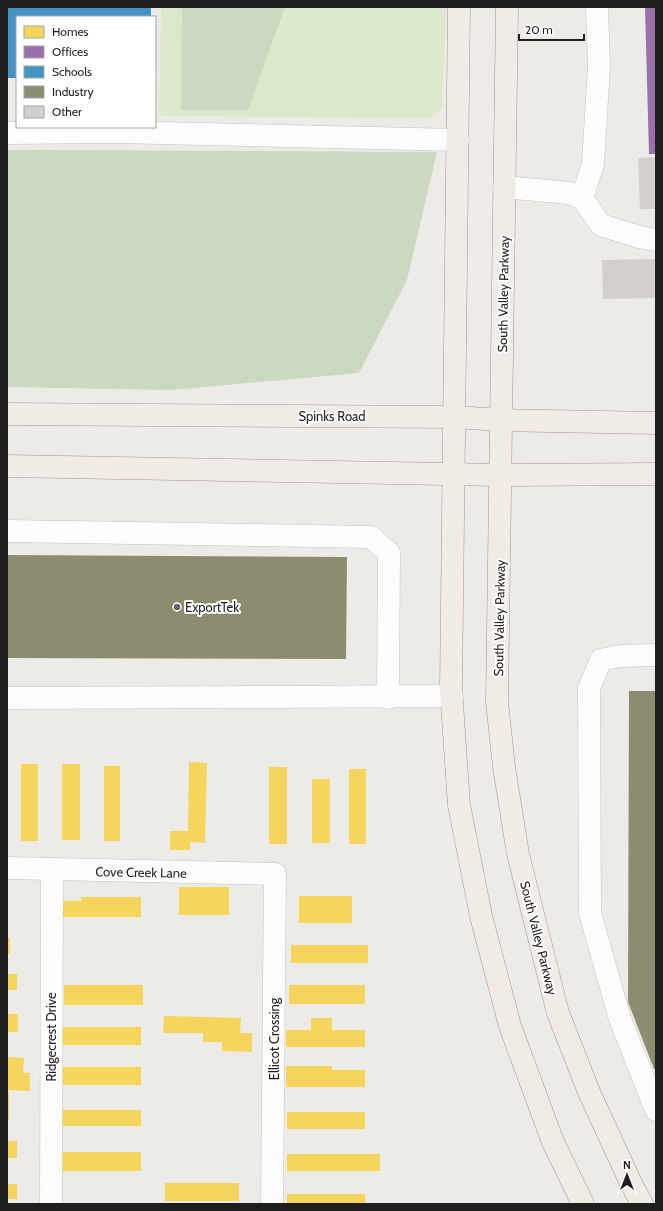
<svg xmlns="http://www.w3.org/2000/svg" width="663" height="1211" font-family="Cabin,sans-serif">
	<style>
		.grass { fill: #dbe8c9 }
		.forest { fill: #cad9bf }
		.homes { fill: #f6d55c }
		.offices { fill: #9970ab }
		.schools { fill: #4393c3 }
		.industry { fill: #8c8c6e }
		.building { fill: #d2cfcd }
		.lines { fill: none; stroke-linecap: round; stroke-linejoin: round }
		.minor-casing { stroke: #c4c3c2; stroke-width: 23 }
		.major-casing { stroke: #a19787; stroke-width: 23 }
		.minor { stroke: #fcfcfc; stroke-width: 22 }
		.major { stroke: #f0ebe5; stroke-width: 22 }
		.poi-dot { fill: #676665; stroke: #fff; stroke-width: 1.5 }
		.labels { text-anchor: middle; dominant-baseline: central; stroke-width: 4; stroke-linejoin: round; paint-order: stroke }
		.street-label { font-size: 13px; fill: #1f1f1f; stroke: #fff }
		.poi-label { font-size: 13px; fill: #1f1f1f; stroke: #fff; text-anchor: start }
	</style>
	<rect width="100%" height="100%" fill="#edebe8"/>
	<path class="grass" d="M161 7H446L442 108 431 118 159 116Z"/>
	<g class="forest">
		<path d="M182 7H285L248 110H181Z"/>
		<path d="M7 150H39L437 152 407 280 359 373 171 390 7 387Z"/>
	</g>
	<g class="homes">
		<path d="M189 762 207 763 205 843 190 842V850H170V831H188Z"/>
		<rect x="21" y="764" width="17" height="77"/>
		<rect x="62" y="764" width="18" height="76"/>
		<rect x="104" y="766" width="16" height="75"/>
		<rect x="269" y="767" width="18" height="77"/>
		<rect x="349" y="769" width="17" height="75"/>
		<rect x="312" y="779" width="18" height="64"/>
		<rect x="179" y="887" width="50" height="28"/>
		<rect x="299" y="896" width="53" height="27"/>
		<path d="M81 897H141V917H63V901H81Z"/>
		<rect x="7" y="938" width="3" height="16"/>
		<rect x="291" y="945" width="77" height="18"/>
		<rect x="7" y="974" width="10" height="16"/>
		<rect x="64" y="985" width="79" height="20"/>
		<rect x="289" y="985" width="76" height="19"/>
		<rect x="7" y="1014" width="11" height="18"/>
		<path d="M164 1016 241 1018 240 1033H252V1052L222 1051V1042H203V1033H163Z"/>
		<path d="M311 1018H332V1030H365V1047H286V1030H311Z"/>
		<rect x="62" y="1027" width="79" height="18"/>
		<path d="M7 1057 24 1058 23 1073H30V1091L8 1090Z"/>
		<path d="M286 1066H332V1070H365V1087H286Z"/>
		<rect x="63" y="1067" width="78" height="18"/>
		<rect x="7" y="1092" width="2" height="27"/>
		<rect x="62" y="1110" width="79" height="16"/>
		<rect x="287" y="1112" width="78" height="17"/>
		<rect x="7" y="1141" width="10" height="17"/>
		<rect x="63" y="1152" width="78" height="19"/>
		<rect x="287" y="1154" width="93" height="17"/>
		<rect x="165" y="1183" width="74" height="18"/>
		<rect x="7" y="1184" width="10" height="15"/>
		<rect x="287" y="1194" width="78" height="10"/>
	</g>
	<path class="offices" d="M645 7H656V154H649Z"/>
	<path class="schools" d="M7 7H151V17H17V78H7Z"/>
	<g class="industry">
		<path d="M7 555 347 557 346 659 7 658Z"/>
		<path d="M629 691H656V1069H654L628 1002Z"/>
	</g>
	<g class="building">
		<path d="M656 157V209H640L638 158Z"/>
		<path d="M656 259V298L603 299 602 260Z"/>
	</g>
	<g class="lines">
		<g class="minor-casing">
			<g id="minor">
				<path d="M7 133 118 132 458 140"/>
				<path d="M504 187 569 193 582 198 601 225 639 237 656 240"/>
				<path d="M582 198 593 164 599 66 597 7"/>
				<path d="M7 531 371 537 389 553 388 698"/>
				<path d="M656 655 620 656 601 660 589 688 590 913 620 1019 656 1110"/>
				<path d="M7 698 452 696"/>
				<path d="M7 868 275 874 272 1204"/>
				<path d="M51 1204 52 870"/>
			</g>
		</g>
		<g class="major-casing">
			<g id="major">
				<path d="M459 7 451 689 459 805 481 916 510 1026 553 1142 583 1204"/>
				<path d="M507 7 497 702 504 767 518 854 558 1013 589 1092 630 1181 642 1204"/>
				<path d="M7 414 455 417 501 420 656 423"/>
				<path d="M7 466 500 475 656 474"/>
			</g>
		</g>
		<use href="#minor" class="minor"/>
		<use href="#major" class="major"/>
	</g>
	<circle class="poi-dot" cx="177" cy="607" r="4"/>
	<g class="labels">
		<g class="street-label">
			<text transform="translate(503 294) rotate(-89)">South Valley Parkway</text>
			<text x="332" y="416">Spinks Road</text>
			<text transform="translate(499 618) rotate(-89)">South Valley Parkway</text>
			<text transform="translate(141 872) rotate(1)">Cove Creek Lane</text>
			<text transform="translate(539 938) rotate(76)">South Valley Parkway</text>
			<text transform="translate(51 1037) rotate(-90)">Ridgecrest Drive</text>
			<text transform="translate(274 1039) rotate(-90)">Ellicot Crossing</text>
		</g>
		<g class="poi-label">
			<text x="185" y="607">ExportTek</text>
		</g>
	</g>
	<rect width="663" height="1211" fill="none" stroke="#1f1f1f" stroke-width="16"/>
	<rect x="16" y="16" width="140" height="112" fill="#ffffff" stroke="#a5a5a5"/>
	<rect x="24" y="26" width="20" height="12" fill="#f6d55c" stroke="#a5a5a5"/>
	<text x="52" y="36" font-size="12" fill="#1f1f1f">Homes</text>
	<rect x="24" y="46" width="20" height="12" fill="#9970ab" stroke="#a5a5a5"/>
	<text x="52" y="56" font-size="12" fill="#1f1f1f">Offices</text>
	<rect x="24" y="66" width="20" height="12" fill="#4393c3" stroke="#a5a5a5"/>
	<text x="52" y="76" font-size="12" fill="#1f1f1f">Schools</text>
	<rect x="24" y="86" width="20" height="12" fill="#8c8c6e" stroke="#a5a5a5"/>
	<text x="52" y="96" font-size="12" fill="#1f1f1f">Industry</text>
	<rect x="24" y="106" width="20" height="12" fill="#d2cfcd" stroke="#a5a5a5"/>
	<text x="52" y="116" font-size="12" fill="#1f1f1f">Other</text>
	<g transform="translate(627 1175)" stroke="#ffffff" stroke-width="3" paint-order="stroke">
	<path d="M0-3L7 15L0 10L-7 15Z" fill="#1f1f1f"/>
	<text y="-6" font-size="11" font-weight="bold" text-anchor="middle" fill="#1f1f1f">N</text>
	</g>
	<path d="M519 34v6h65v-6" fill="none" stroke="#1f1f1f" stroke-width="2"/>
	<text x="525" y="34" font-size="12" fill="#1f1f1f" stroke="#ffffff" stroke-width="3" paint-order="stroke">20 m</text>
</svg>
